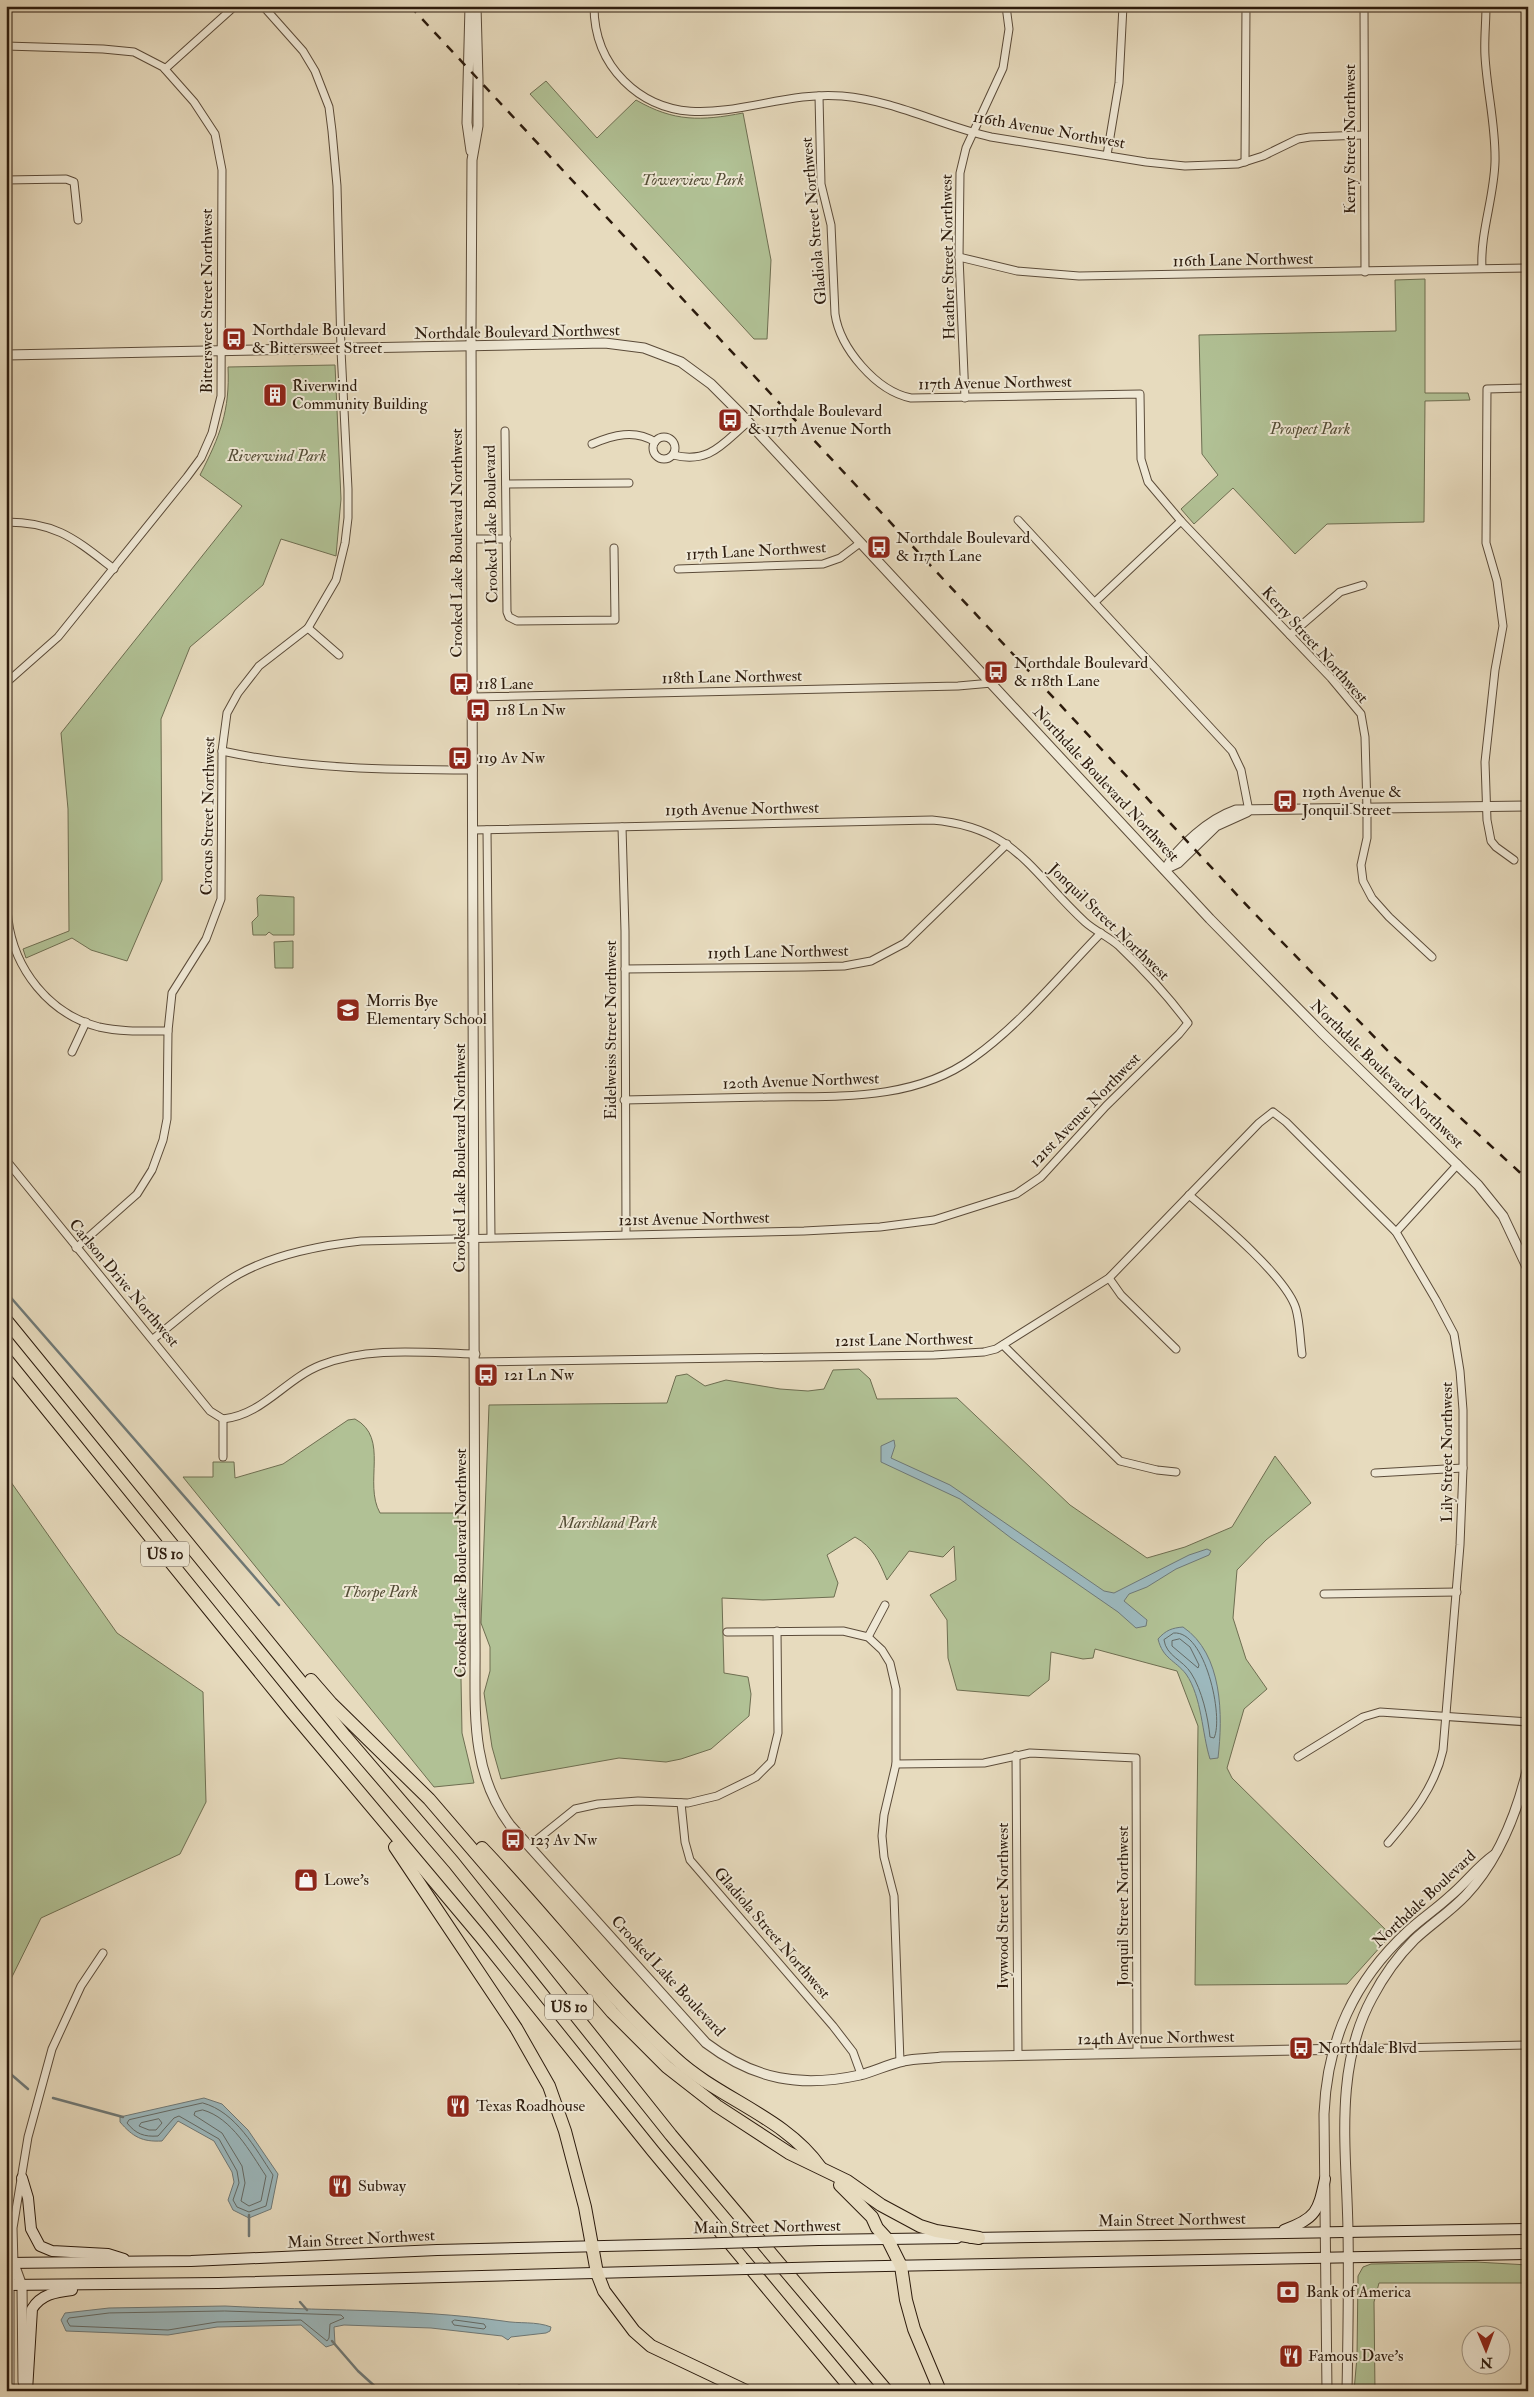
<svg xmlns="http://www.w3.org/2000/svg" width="1534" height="2397" font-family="'IM FELL Double Pica',serif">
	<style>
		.green { fill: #b1c195; stroke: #6e6e51 }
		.water { fill: #9cb8bd; stroke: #6f7977 }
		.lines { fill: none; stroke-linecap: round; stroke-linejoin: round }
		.shore { stroke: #646a65; stroke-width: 1 }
		.stream { stroke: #6f7977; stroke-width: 2.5 }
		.minor-casing { stroke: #5b4b39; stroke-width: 9 }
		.tertiary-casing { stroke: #5b4b39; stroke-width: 11 }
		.secondary-casing { stroke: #2c1b0d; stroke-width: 12 }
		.motorway-casing { stroke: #2c1b0d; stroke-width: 14 }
		.minor { stroke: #efe8d5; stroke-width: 7 }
		.tertiary { stroke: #efe8d5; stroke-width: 9 }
		.secondary { stroke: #efe8d5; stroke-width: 10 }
		.motorway { stroke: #e7dbbe; stroke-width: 12 }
		.rail { stroke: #2c1b0d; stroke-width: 2.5; stroke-dasharray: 9 9; stroke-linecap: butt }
		.secondary-bridge-casing { stroke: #2c1b0d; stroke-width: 12; stroke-linecap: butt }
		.secondary-bridge { stroke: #efe8d5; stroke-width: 10 }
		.labels { text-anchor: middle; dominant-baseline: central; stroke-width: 4; stroke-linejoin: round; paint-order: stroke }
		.shield { fill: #efe8d5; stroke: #665849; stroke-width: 1 }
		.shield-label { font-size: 15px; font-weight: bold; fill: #2c1b0d }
		.street-label { font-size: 16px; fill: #2c1b0d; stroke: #efe8d5 }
		.park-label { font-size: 16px; font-style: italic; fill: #544d36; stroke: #efe8d5 }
		.poi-label { font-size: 16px; fill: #2c1b0d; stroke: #efe8d5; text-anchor: start }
	</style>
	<rect width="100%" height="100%" fill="#e7dbbe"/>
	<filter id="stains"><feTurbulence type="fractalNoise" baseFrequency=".004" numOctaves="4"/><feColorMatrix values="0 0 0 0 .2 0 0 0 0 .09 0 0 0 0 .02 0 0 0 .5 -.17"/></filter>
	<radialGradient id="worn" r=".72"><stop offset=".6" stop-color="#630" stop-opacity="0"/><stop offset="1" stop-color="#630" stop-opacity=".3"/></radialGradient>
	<g class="green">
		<path d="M546 81 597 138 636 100C674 122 701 121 743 113L771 260 767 339H754L530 94Z"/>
		<path d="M1425 279V393H1468L1470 400 1425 401 1424 522 1327 524 1295 554 1233 488 1194 524 1181 509 1218 475 1202 454 1199 335 1396 331 1395 280Z"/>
		<path d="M335 365 341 499 336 556 281 539 263 585 190 647 161 719 162 880 127 961 91 950 72 938 26 958 23 949 69 931 68 809 61 733 242 506 200 475C220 436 230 411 228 367Z"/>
		<path d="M260 895 294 897V935H273L269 932 266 935H253L252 922 258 916 257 898Z"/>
		<path d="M293 941V968H275L274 942Z"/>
		<path d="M859 1369 870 1379 877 1399 957 1398 1070 1505 1147 1558 1185 1547 1232 1527 1275 1456 1311 1503 1266 1540 1237 1570 1233 1618 1246 1659 1267 1689 1244 1709 1227 1768 1232 1778 1391 1935 1347 1984 1195 1985 1198 1726 1177 1671 1095 1649 1093 1658 1083 1659 1051 1652 1049 1680 1029 1696 957 1690 948 1658 947 1620 930 1595 956 1580 954 1546 943 1557 909 1551 887 1580C879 1561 873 1547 855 1537L827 1555 838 1583 834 1597 763 1600 722 1598 724 1673 748 1677 751 1694 749 1716 711 1749 681 1759 666 1762 619 1758 501 1779 492 1747 484 1693 490 1671V1647L481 1623 489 1405 667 1403 676 1376 687 1374 705 1386 726 1380 780 1389 808 1391 824 1389 833 1370Z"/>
		<path d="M355 1419C390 1438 363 1483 380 1513H458L462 1733 474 1783 434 1787 183 1477H213V1462H234L235 1478 283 1464 348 1420Z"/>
		<path d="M6 1475 117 1633 203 1692 206 1802 180 1854 41 1918 6 1989Z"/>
		<path d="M1476 2262 1528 2265V2283H1379L1374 2302 1375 2391H1354L1357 2357 1358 2276 1363 2267 1371 2264Z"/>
	</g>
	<g class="water">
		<path d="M894 1440 895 1446 891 1458 950 1485 1104 1591 1114 1593 1189 1555 1207 1549 1211 1551 1209 1555 1176 1569 1147 1587 1129 1594 1124 1601 1147 1620 1146 1626 1136 1628 1118 1612 1011 1538 960 1499 881 1462V1446Z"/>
		<path d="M1183 1627C1223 1654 1223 1716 1218 1758L1210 1759C1202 1734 1202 1697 1186 1674 1175 1660 1163 1659 1158 1639 1166 1630 1172 1628 1183 1627Z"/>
		<path d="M204 2098 222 2104 248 2130 278 2174 271 2209 249 2218 233 2210 228 2200 234 2182 232 2172 214 2141 178 2121 162 2141C142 2142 133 2137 120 2122V2117Z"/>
		<path d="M225 2306C317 2311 411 2308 503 2321 519 2324 536 2321 551 2327L550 2331 546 2333 511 2337 508 2340 502 2336 431 2328 344 2325 334 2327 335 2344 326 2347 301 2325 217 2327 168 2335 66 2331 61 2320 65 2313 109 2308Z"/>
	</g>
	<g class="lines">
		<g class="shore">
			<path d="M1174 1633C1205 1630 1224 1717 1214 1738L1210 1737C1208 1717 1202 1690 1191 1673 1183 1660 1166 1656 1164 1640Z"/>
			<path d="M1180 1639 1190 1647 1199 1665 1198 1668 1172 1646V1641Z"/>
			<path d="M203 2103C236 2112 255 2148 273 2175L266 2206 249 2212 237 2207 233 2200 239 2183 237 2171 219 2139 179 2116 174 2118 158 2136C144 2137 136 2134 127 2123L129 2120Z"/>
			<path d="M203 2110C232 2118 250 2152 266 2176L261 2201 249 2206 241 2201 245 2183 242 2166 222 2133 194 2115 195 2112Z"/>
			<path d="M159 2119 162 2123 156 2130H149L139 2126 141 2123Z"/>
			<path d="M225 2311 341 2315 344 2318 330 2324 329 2338 327 2341 301 2320 217 2322 168 2330 70 2326 67 2321 69 2318 109 2313Z"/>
			<path d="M455 2320 484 2324 486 2327 484 2329 454 2325 452 2322Z"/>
		</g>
		<g class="stream">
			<path d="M6 1292 279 1605"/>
			<path d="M6 2070 28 2089"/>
			<path d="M53 2098 123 2117"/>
			<path d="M249 2236V2215"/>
			<path d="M300 2302 307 2310"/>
			<path d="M332 2341 358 2371 380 2391"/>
		</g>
		<g class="minor-casing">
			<g id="minor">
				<path d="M594 6C594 35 604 61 624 81 687 144 767 89 842 96 897 101 939 125 991 137L1146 162 1185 166 1238 164 1263 156 1298 139 1310 137 1363 135"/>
				<path d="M1364 6 1365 272"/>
				<path d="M6 46 103 49 134 52 163 67 194 102 215 134 222 170 221 396 212 433 201 458 187 477 58 637 6 683"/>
				<path d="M165 69 235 6"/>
				<path d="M819 96 821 184 831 225 835 314C840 348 876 391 911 398L1140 394 1141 459 1148 482 1181 521 1331 678 1361 714 1365 737 1367 809V838L1361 865 1363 881 1372 898 1389 917 1432 957"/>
				<path d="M1107 155 1119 83 1123 6"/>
				<path d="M1245 162 1246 6"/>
				<path d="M6 180 66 179 74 182 78 220"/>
				<path d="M959 257 1017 271 1079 276 1528 268"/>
				<path d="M1482 268C1480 233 1494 198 1495 162 1496 126 1487 92 1485 56 1484 40 1486 23 1486 6"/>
				<path d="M965 398 959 257 960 173 966 148 1003 68 1009 29 1006 6"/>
				<path d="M505 431 507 612 509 617 517 621 615 620 614 548"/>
				<circle cx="664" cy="448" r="11"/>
				<path d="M592 444C613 435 635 429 655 442"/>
				<path d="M673 455C710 464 722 444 748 422"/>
				<path d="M506 484 629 483"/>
				<path d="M1018 520 1232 751 1241 770 1249 811"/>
				<path d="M6 522C57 522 76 540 114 569"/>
				<path d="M473 539H507"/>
				<path d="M678 569 823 564 840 558 860 543"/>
				<path d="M1095 602 1181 521"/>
				<path d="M308 628 339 655"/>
				<path d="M1290 635 1340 592 1363 585"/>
				<path d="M473 697 958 686 992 683"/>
				<path d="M222 751C305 769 388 770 473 770"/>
				<path d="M6 824C9 855 4 888 8 919 14 969 49 1014 99 1027 121 1032 145 1031 168 1031"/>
				<path d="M622 827 625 931 626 1233"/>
				<path d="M487 830 491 1237"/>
				<path d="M1514 860 1496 847 1491 841 1487 820 1485 762 1495 670 1503 626 1497 581 1486 543 1487 389 1528 388"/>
				<path d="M625 969 805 967 844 966 871 961 905 943 1007 844"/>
				<path d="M72 1052 86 1022"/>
				<path d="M624 1100C672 1099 720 1098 769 1097 838 1096 914 1101 973 1058 1021 1024 1060 975 1101 933"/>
				<path d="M6 1160 210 1411 223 1419"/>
				<path d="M1189 1195C1216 1218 1287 1277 1296 1309 1300 1323 1300 1340 1302 1354"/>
				<path d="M1396 1232 1458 1164"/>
				<path d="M76 1248 137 1194 152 1170 163 1140 167 1119 168 1031 172 993 206 939 221 899 222 751 227 713 238 693 259 666 308 628 336 580 345 543 348 518V489L341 350 337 186 332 131 329 107 315 71 303 51 263 6"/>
				<path d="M1109 1278 1121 1295 1176 1349"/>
				<path d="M153 1339C177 1321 200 1299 226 1282 264 1256 315 1246 361 1241L804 1231 880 1227 934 1220 1016 1194 1041 1177 1106 1106 1179 1034 1188 1023C1168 996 1143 969 1119 946 1109 937 1095 931 1085 922 1030 871 1015 827 932 820L473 830"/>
				<path d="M1003 1345 1120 1461 1157 1470 1176 1472"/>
				<path d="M476 1362 934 1355 984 1352 996 1349 1109 1278 1259 1123 1273 1112 1286 1122 1396 1232 1436 1300 1454 1334 1460 1371 1463 1410V1468L1460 1545 1443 1750C1435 1787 1412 1815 1388 1843"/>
				<path d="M223 1419C263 1415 285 1379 321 1365 370 1346 425 1353 476 1354"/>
				<path d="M223 1457V1419"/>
				<path d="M1375 1473 1463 1468"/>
				<path d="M1324 1594 1457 1592"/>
				<path d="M727 1632 843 1631 868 1637 882 1650 890 1663 896 1689V1764L884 1815 882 1836 884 1857 894 1896 900 2062"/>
				<path d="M868 1637 885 1605"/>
				<path d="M1016 1755 1018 2056"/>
				<path d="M1298 1757 1363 1717 1380 1712 1528 1722"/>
				<path d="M896 1764 984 1763 1030 1753 1136 1758 1137 2053"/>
				<path d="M681 1803 685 1842 690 1860 833 2026 853 2052 861 2074"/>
				<path d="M529 1846 575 1809 598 1804 638 1801 688 1803 717 1796 756 1777 771 1762 778 1733 777 1631"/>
				<path d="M1352 2049 1528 2045"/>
				<path d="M14 2264 13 2228 28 2137 52 2049 81 1986 103 1953"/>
				<path d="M519 2389 520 2391"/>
			</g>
		</g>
		<g class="tertiary-casing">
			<g id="tertiary">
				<path d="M470 6 467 123 471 151"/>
				<path d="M476 6 478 80V126L472 160 471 330 475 1638C476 1706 468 1768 510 1825L706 2043C755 2080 801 2088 860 2075 875 2071 889 2064 904 2061 916 2058 929 2059 941 2057L1352 2049"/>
				<path d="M6 355 605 343 644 348 681 362 711 384 740 413 1210 919 1323 1034 1478 1185 1503 1216 1528 1269"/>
				<path d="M1165 869 1178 863 1216 826 1247 812"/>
				<path d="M1165 870C1178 846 1210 819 1236 810L1528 806"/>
				<path d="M14 2264 22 2286 23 2382"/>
				<path d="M9 2391V2285L14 2264"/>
				<path d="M1327 2391 1324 2114C1327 2040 1354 1981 1408 1931 1421 1919 1436 1909 1449 1897 1465 1884 1477 1867 1494 1855"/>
				<path d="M1347 2391C1348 2338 1349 2285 1348 2232 1347 2153 1333 2070 1372 1998 1383 1977 1397 1957 1414 1940 1431 1924 1450 1912 1466 1895 1498 1861 1517 1813 1528 1767"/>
			</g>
		</g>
		<g class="secondary-casing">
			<g id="secondary">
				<path d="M22 2178 28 2198 31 2229 40 2246 52 2251 108 2254 124 2259"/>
				<path d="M1284 2230C1317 2218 1318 2211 1325 2179"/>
				<path d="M971 2238 1528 2229"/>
				<path d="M818 2240 957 2238"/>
				<path d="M6 2263 191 2261 437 2250 689 2244"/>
				<path d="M832 2267 1528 2254"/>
				<path d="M6 2285 218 2283 746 2269"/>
				<path d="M27 2391 32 2309C41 2294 56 2292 72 2290"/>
			</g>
		</g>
		<g class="motorway-casing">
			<g id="motorway">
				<path d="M6 1320 345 1736 454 1863 671 2135 887 2391"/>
				<path d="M6 1359 292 1712 481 1937 653 2151 853 2391"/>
				<path d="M311 1680 331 1703 429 1799 612 2012 667 2067 717 2106 789 2153 847 2181 881 2205 920 2226 936 2231 979 2238"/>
				<path d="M395 1847 516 2028 549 2086 565 2131 585 2207 597 2273 604 2291 634 2331 651 2346 746 2391"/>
				<path d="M482 1848C548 1917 605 1994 675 2058 719 2099 785 2117 820 2167"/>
				<path d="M840 2185 872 2217 877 2228 888 2240 901 2266 906 2300 914 2329 940 2391"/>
			</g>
		</g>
		<use href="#minor" class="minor"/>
		<use href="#tertiary" class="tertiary"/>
		<use href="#secondary" class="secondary"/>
		<use href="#motorway" class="motorway"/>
		<path class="rail" d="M410 6 1252 911 1388 1051 1528 1180"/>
		<g class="secondary-bridge-casing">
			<g id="secondary-bridge">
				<path d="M689 2244 818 2240"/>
				<path d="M746 2269 832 2267"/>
			</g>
		</g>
		<use href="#secondary-bridge" class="secondary-bridge"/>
	</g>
	<defs>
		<g id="bus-square" transform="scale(1.25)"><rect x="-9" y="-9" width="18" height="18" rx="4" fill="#8f2418" stroke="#efe8d5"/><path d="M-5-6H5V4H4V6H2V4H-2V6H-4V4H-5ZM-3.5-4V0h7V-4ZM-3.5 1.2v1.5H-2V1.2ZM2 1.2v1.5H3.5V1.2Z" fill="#fff"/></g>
		<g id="building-square" transform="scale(1.25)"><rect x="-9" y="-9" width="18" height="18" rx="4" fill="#8f2418" stroke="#efe8d5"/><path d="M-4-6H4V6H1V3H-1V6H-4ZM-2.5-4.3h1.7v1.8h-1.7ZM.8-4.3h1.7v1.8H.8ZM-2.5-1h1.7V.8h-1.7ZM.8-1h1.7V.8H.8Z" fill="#fff"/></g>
		<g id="school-square" transform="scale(1.25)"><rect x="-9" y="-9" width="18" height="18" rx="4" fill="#8f2418" stroke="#efe8d5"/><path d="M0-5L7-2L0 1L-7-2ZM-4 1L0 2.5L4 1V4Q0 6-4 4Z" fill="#fff"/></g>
		<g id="shop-square" transform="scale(1.25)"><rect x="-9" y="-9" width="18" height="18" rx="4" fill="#8f2418" stroke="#efe8d5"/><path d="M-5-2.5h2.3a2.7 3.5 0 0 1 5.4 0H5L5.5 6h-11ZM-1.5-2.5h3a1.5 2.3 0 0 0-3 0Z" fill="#fff"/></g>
		<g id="restaurant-square" transform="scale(1.25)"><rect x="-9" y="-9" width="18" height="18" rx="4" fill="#8f2418" stroke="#efe8d5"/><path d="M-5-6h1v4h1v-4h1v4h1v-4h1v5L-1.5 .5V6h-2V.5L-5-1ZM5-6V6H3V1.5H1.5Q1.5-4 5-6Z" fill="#fff"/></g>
		<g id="bank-square" transform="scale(1.25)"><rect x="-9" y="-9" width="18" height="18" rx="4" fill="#8f2418" stroke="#efe8d5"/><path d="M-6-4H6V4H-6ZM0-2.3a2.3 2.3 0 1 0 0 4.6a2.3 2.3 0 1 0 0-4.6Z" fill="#fff"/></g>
	</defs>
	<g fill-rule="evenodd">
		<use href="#bus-square" x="234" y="339"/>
		<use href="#building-square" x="275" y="395"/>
		<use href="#bus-square" x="730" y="420"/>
		<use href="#bus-square" x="879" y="547"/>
		<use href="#bus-square" x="996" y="672"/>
		<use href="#bus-square" x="461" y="684"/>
		<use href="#bus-square" x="478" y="710"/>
		<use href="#bus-square" x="460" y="758"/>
		<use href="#bus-square" x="1285" y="801"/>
		<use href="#school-square" x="348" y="1010"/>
		<use href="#bus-square" x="486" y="1375"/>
		<use href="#bus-square" x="513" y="1840"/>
		<use href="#shop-square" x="306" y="1880"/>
		<use href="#bus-square" x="1301" y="2048"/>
		<use href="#restaurant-square" x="458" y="2106"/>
		<use href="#restaurant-square" x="340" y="2186"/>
		<use href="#bank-square" x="1288" y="2292"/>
		<use href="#restaurant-square" x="1291" y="2356"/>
	</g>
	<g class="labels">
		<g class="shield">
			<rect x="141" y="1541.5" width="48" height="25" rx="4"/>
			<rect x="545" y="1994.5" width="48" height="25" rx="4"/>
		</g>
		<g class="shield-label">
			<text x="165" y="1554">US 10</text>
			<text x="569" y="2007">US 10</text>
		</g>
		<g class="street-label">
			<text transform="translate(1049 130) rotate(10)">116th Avenue Northwest</text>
			<text transform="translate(1350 139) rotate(-90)">Kerry Street Northwest</text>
			<text transform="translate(814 221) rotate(-95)">Gladiola Street Northwest</text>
			<text transform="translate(948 257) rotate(-91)">Heather Street Northwest</text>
			<text transform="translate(1243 260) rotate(-1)">116th Lane Northwest</text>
			<text transform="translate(207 301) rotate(-90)">Bittersweet Street Northwest</text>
			<text transform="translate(517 332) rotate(-1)">Northdale Boulevard Northwest</text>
			<text transform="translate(995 383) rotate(-1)">117th Avenue Northwest</text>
			<text transform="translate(491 524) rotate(-91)">Crooked Lake Boulevard</text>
			<text transform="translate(457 543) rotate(-90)">Crooked Lake Boulevard Northwest</text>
			<text transform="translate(756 551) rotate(-3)">117th Lane Northwest</text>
			<text transform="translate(1315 645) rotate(48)">Kerry Street Northwest</text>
			<text transform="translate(732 677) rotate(-1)">118th Lane Northwest</text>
			<text transform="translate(1106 784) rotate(47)">Northdale Boulevard Northwest</text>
			<text transform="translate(742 809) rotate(-1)">119th Avenue Northwest</text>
			<text transform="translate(208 816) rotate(-89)">Crocus Street Northwest</text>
			<text transform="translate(1109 922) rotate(44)">Jonquil Street Northwest</text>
			<text transform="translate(778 952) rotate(-1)">119th Lane Northwest</text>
			<text transform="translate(611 1030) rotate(-90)">Eidelweiss Street Northwest</text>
			<text transform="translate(1387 1074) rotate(44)">Northdale Boulevard Northwest</text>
			<text transform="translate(801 1081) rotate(-2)">120th Avenue Northwest</text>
			<text transform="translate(1085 1110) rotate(-46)">121st Avenue Northwest</text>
			<text transform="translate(460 1158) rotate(-90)">Crooked Lake Boulevard Northwest</text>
			<text transform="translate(694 1219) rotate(-1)">121st Avenue Northwest</text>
			<text transform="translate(124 1283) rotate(50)">Carlson Drive Northwest</text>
			<text transform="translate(904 1340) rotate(-1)">121st Lane Northwest</text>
			<text transform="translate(1447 1452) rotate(-90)">Lily Street Northwest</text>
			<text transform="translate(461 1563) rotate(-90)">Crooked Lake Boulevard Northwest</text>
			<text transform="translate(1424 1899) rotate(-43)">Northdale Boulevard</text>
			<text transform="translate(1003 1906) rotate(-90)">Ivywood Street Northwest</text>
			<text transform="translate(1123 1906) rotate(-90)">Jonquil Street Northwest</text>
			<text transform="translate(772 1933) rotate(49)">Gladiola Street Northwest</text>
			<text transform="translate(668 1976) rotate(47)">Crooked Lake Boulevard</text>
			<text transform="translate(1156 2038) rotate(-1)">124th Avenue Northwest</text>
			<text transform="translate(1172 2220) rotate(-1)">Main Street Northwest</text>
			<text transform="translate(767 2227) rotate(-1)">Main Street Northwest</text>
			<text transform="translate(361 2239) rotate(-3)">Main Street Northwest</text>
		</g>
		<g class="park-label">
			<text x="693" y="180">Towerview Park</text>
			<text x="1310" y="429">Prospect Park</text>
			<text x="277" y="456">Riverwind Park</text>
			<text x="608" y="1523">Marshland Park</text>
			<text x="380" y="1592">Thorpe Park</text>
		</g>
		<g class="poi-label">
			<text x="252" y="330">Northdale Boulevard<tspan x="252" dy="18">&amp; Bittersweet Street</tspan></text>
			<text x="292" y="386">Riverwind<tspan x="292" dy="18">Community Building</tspan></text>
			<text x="748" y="411">Northdale Boulevard<tspan x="748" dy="18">&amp; 117th Avenue North</tspan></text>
			<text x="896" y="538">Northdale Boulevard<tspan x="896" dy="18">&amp; 117th Lane</tspan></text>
			<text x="1014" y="663">Northdale Boulevard<tspan x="1014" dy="18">&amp; 118th Lane</tspan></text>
			<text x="478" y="684">118 Lane</text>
			<text x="496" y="710">118 Ln Nw</text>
			<text x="478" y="758">119 Av Nw</text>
			<text x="1302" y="792">119th Avenue &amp;<tspan x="1302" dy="18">Jonquil Street</tspan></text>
			<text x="366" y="1001">Morris Bye<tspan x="366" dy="18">Elementary School</tspan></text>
			<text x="504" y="1375">121 Ln Nw</text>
			<text x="530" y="1840">123 Av Nw</text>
			<text x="324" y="1880">Lowe's</text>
			<text x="1318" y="2048">Northdale Blvd</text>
			<text x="476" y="2106">Texas Roadhouse</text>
			<text x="358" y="2186">Subway</text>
			<text x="1306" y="2292">Bank of America</text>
			<text x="1308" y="2356">Famous Dave's</text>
		</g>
	</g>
	<rect width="1534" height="2397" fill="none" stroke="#e7dbbe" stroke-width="25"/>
	<rect x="8" y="8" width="1519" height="2382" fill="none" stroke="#2c1b0d" stroke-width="2.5"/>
	<rect x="12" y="12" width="1509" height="2372" fill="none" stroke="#2c1b0d"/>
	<g transform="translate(1486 2350) rotate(179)"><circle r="24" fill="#efe8d5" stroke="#a19685"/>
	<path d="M0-4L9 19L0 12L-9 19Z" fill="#8f2418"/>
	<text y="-8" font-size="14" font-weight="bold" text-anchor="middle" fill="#2c1b0d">N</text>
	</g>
	<rect width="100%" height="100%" filter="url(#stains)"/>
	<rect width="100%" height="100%" fill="url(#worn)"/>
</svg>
